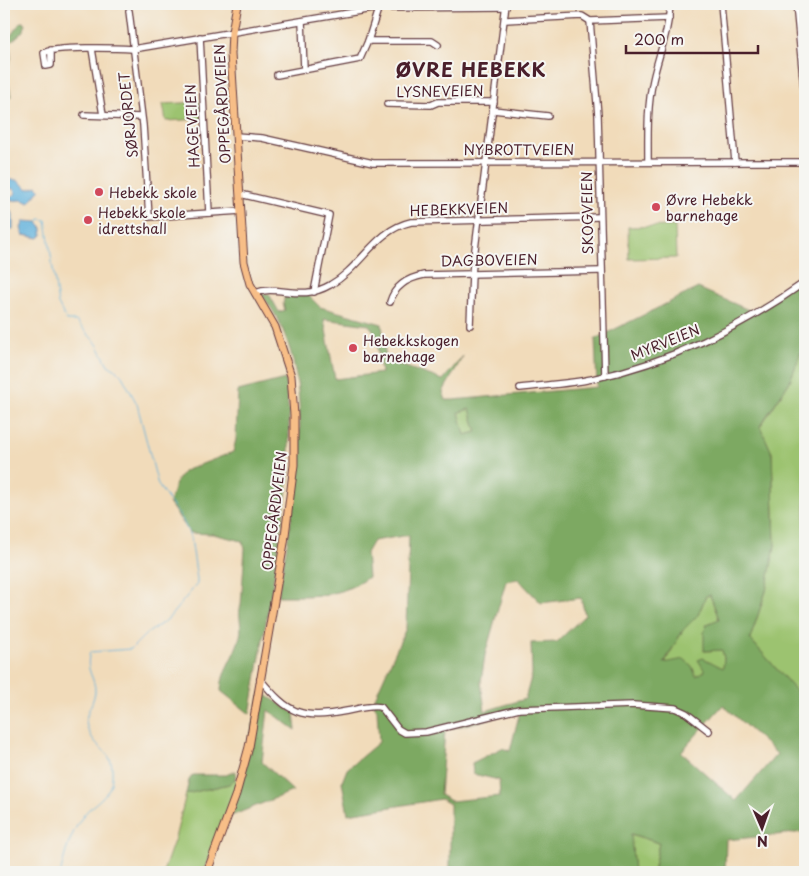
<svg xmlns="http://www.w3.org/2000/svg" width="809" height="876" font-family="'Playpen Sans',sans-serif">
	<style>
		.green { fill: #9cc36f; stroke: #73714d }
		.forest { fill: #7da962; stroke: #646446; fill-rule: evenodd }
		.water { fill: #60b1db; stroke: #556883 }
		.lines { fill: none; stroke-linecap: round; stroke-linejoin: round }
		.stream { stroke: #60b1db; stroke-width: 1 }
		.minor-casing { stroke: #633b40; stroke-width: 8 }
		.major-casing { stroke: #633b40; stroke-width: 9 }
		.minor { stroke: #fff; stroke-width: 5.5 }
		.major { stroke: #f7be87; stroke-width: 7 }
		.poi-dot { fill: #d1495b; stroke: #f6f6f2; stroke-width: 2 }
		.labels { text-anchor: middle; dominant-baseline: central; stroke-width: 4; stroke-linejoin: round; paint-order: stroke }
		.street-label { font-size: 14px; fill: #4a1f2b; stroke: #f6f6f2 }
		.poi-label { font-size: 14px; fill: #4a1f2b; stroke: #f6f6f2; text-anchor: start }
		.district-label { font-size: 19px; font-weight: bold; letter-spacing: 1px; fill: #4a1f2b; stroke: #f6f6f2 }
	</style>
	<rect width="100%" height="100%" fill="#f6f6f2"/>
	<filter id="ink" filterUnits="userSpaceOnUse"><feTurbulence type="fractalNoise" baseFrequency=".02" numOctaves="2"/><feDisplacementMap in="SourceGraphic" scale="10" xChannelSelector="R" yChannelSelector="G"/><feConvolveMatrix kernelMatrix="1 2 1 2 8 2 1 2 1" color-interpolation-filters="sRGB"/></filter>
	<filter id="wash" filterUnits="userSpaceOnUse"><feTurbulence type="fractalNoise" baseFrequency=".0096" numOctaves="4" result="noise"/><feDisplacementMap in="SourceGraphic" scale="20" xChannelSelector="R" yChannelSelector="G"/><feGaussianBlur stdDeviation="1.12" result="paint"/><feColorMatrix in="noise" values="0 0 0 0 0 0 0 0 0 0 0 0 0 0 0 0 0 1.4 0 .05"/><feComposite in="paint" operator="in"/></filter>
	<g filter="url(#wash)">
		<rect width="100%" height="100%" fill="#f1dbba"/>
		<g class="green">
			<path d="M200 102 201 119 166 121 163 104Z"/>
			<path d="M675 226 676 258 629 259 628 227Z"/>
			<path d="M805 342V697L797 692 750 639 766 591 775 544 772 453 760 427 789 383Z"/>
			<path d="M470 409 477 432 465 435 459 412Z"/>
			<path d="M710 595 719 619 704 651 722 650 724 658 723 669 705 671 695 676 692 666 664 664 683 630 698 615 706 596Z"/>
			<path d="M235 779 238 781 204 872H163L175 838 186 794 229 784Z"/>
			<path d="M630 834 659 843 653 872H634Z"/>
		</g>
		<g class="forest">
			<path d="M21 22H24L26 25 22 32 10 43 11 59 6 70 11 96 8 100 4 99V44Z"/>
			<path d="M805 276V342L789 383 760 426 772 453 775 546 766 591 750 639 797 692 805 697V832L726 840 725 872H653L659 843 631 834 634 872H450V804L441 799 348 814 342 782 347 769 379 742 377 710 373 702 406 628 409 535 373 541 366 553 368 577C340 598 311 596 278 596 293 505 326 373 261 294H269L279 312 285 310 283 304 285 295H308L320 307 382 324 386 360 443 380 463 356 443 392 446 400H453L597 387 595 339 698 288 751 311ZM324 319 369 325 376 334 381 373 335 379ZM470 409 477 432 465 435 459 412ZM518 579 541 603 581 598 585 615 557 642 531 643 532 674 525 699 485 711 481 682 485 655 506 581ZM710 595 719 619 707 624 704 633V651L722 650 724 658 723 668 703 658 698 660 705 671 696 676 692 666 684 659 664 663 683 630 698 615 706 596ZM723 705 777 754 736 801 681 752ZM520 711 510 751 502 748 472 763 473 774 499 780 500 796 451 801 440 795 445 730Z"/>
			<path d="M285 379 289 415V475L277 559 250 714 221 691C221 670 236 655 240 636 243 625 237 615 241 605L245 548 242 541 213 534 190 533 169 503 177 480 184 471 233 452 236 439 238 391Z"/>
			<path d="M261 692 294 713 296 730 268 710 262 762 293 791 231 816Z"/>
			<path d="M236 771 235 779 229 784 186 794 189 780 193 775H226Z"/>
		</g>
		<g class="water">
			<path d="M10 180H17L28 189 37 186 40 189 29 203 22 200 4 201V197H12L16 193 12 188 4 193V182Z"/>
			<path d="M4 208 10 210 13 214V229L4 233Z"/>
			<path d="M24 221 38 222 42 228V235L39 238 23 235 21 228Z"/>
		</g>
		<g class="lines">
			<path class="stream" d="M38 222 40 219 46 220 58 304 67 321H76L97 344 108 365 116 370 122 376 137 404 158 485 182 519 191 538 197 579V584L168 619 145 635 131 649 90 652C84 672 96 677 95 692 93 707 81 716 89 732 98 752 114 749 112 777 111 797 93 802 83 816 72 831 64 854 61 872"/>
		</g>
	</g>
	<g filter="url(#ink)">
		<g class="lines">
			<g class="minor-casing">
				<g id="minor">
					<path d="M721 4 735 162"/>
					<path d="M796 4 805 100"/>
					<path d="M129 11 143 125 149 217 241 211"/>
					<path d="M505 20 582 16 590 21 669 18"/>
					<path d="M302 21 304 69"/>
					<path d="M590 21 598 115 605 376"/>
					<path d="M200 37 209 213"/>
					<path d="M368 41 379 6"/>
					<path d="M92 49 103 115"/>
					<path d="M51 50V65L46 66 44 53C53 46 118 48 133 49L378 8 506 7"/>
					<path d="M277 75 360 59 368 41H432L438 45"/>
					<path d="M387 104 431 105 438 102H494"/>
					<path d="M493 110 548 116"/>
					<path d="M84 115 141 117"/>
					<path d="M236 136 262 138 373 163 805 162"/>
					<path d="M648 162C648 134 647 107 653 80 659 53 669 31 670 4"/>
					<path d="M240 194 329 215 314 292"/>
					<path d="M255 293C278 284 301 302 330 285 361 268 375 230 411 222L600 217"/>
					<path d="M390 302C395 285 408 278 424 275L600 271"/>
					<path d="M470 325 472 273 506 4"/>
					<path d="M520 388C544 385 568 384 592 379 668 363 742 327 805 282"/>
					<path d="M260 679C289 714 301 720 347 711 358 709 370 705 381 707L398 729 405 733 426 732 519 709 633 705 675 708 686 713 709 731"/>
				</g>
			</g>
			<g class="major-casing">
				<path id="major" d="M207 872 236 794 249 747 284 543 294 465V415L291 376 275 327 250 284 244 262 231 54 232 32 237 4"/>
			</g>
			<use href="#minor" class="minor"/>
			<use href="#major" class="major"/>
		</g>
	</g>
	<g class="poi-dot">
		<circle cx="99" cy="192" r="5"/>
		<circle cx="656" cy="207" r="5"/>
		<circle cx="88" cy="220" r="5"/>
		<circle cx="353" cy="348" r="5"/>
	</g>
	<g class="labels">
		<g class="street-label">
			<text transform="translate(440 91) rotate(-1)">LYSNEVEIEN</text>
			<text transform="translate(222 104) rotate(-93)">OPPEGÅRDVEIEN</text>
			<text transform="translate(128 115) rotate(-96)">SØRJORDET</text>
			<text transform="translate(192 126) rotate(-93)">HAGEVEIEN</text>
			<text x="519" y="149">NYBROTTVEIEN</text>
			<text transform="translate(459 209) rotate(-2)">HEBEKKVEIEN</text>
			<text transform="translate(587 213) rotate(-91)">SKOGVEIEN</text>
			<text transform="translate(489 260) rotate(-1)">DAGBOVEIEN</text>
			<text transform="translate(665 342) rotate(-22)">MYRVEIEN</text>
			<text transform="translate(274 511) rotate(-83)">OPPEGÅRDVEIEN</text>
		</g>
		<g class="poi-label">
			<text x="109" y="192">Hebekk skole</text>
			<text x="666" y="199">Øvre Hebekk<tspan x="666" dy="16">barnehage</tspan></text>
			<text x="98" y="212">Hebekk skole<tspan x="98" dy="16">idrettshall</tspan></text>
			<text x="363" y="340">Hebekkskogen<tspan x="363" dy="16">barnehage</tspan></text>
		</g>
		<g class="district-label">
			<text x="471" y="69">ØVRE HEBEKK</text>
		</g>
	</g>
	<rect width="809" height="876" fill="none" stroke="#f6f6f2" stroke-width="20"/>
	<g transform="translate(762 828) rotate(178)" stroke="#f6f6f2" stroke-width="4" paint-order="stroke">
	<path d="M0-4L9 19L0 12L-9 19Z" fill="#4a1f2b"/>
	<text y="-8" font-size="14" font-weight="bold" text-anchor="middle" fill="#4a1f2b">N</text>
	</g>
	<path d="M626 45v8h132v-8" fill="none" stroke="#4a1f2b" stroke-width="2.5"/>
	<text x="634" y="45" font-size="15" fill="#4a1f2b" stroke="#f6f6f2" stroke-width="4" paint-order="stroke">200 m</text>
</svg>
